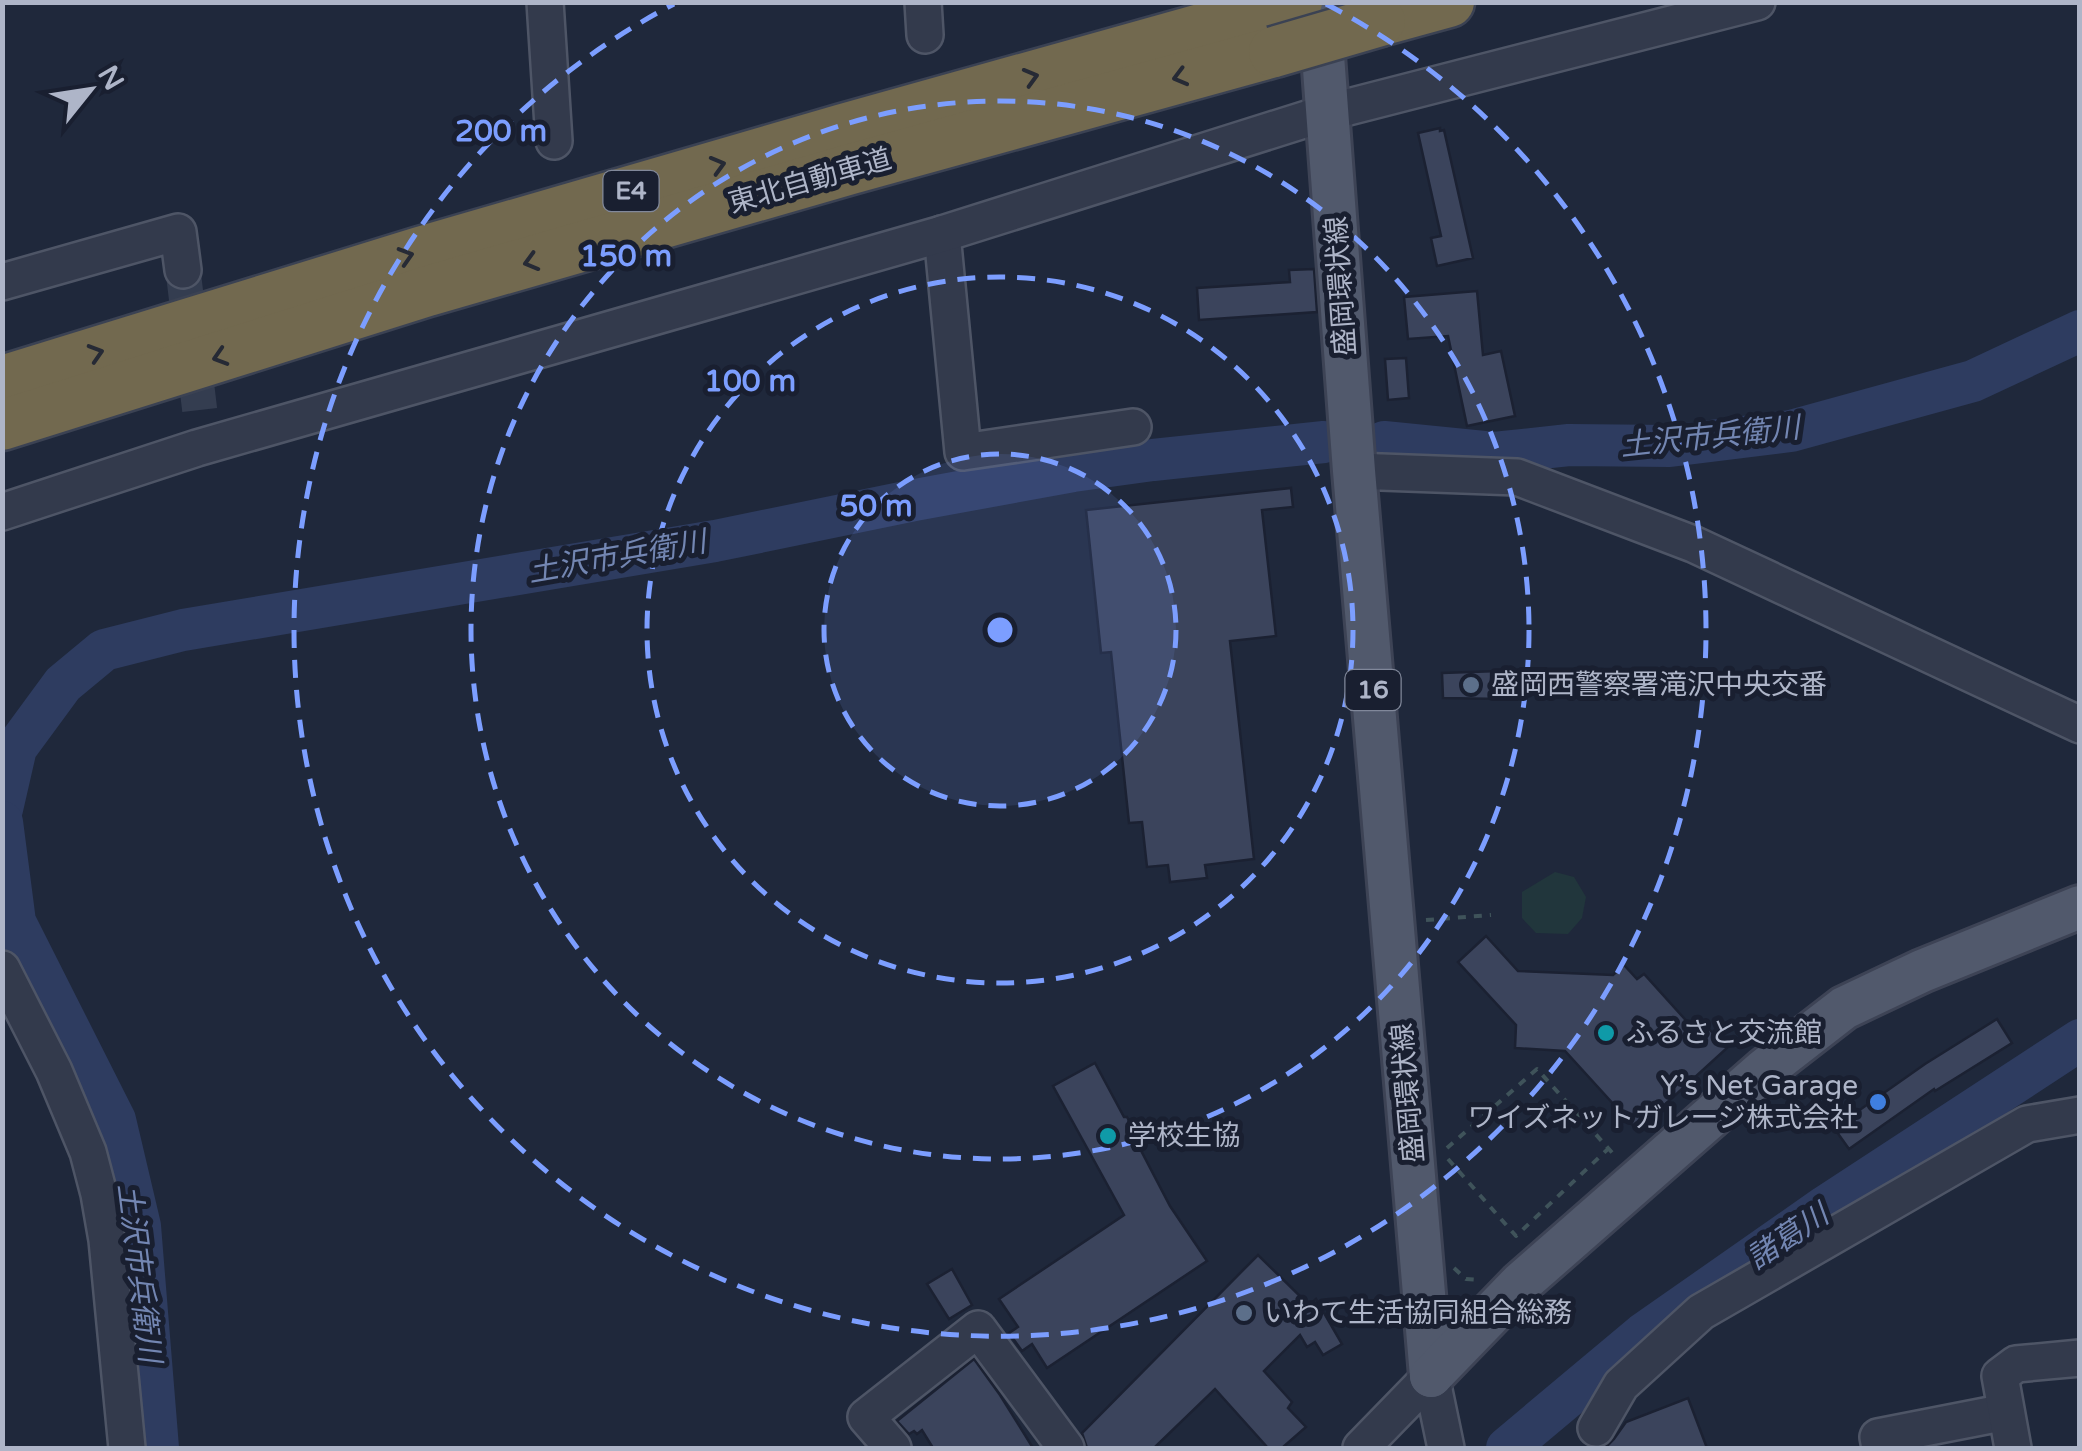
<svg xmlns="http://www.w3.org/2000/svg" width="2082" height="1451" font-family="'Varela Round','Noto Sans JP',sans-serif">
	<style>
		.green { fill: #21363c }
		.lines { fill: none; stroke-linecap: round; stroke-linejoin: round }
		.stream { stroke: #2e3c60; stroke-width: 8 }
		.river { stroke: #2e3c60; stroke-width: 42 }
		.building { fill: #3b445c; stroke: #1b2132; stroke-width: 2.5 }
		.minor-tunnel { stroke: #343d50; stroke-width: 35; stroke-dasharray: 35 18; stroke-linecap: butt }
		.minor-casing { stroke: #4e5566; stroke-width: 40 }
		.major-casing { stroke: #3d4355; stroke-width: 48 }
		.highway-casing { stroke: #3b4253; stroke-width: 55 }
		.path { stroke: #3f535a; stroke-width: 4; stroke-dasharray: 8 8; stroke-linecap: butt }
		.minor { stroke: #333a4c; stroke-width: 35 }
		.major { stroke: #51596c; stroke-width: 42 }
		.highway { stroke: #72694f; stroke-width: 50 }
		.highway-bridge-casing { stroke: #3b4253; stroke-width: 55; stroke-linecap: butt }
		.highway-bridge { stroke: #72694f; stroke-width: 50 }
		.oneway { stroke: #262a35 }
		.ring { fill: none; stroke: #7c9eff; stroke-width: 5; stroke-dasharray: 18 12 }
		.service-dot { fill: #5c6f8a; stroke: #191f30; stroke-width: 4 }
		.culture-dot { fill: #0f9aa8; stroke: #191f30; stroke-width: 4 }
		.shop-dot { fill: #3f7fe0; stroke: #191f30; stroke-width: 4 }
		.labels { text-anchor: middle; dominant-baseline: central; stroke-width: 10; stroke-linejoin: round; paint-order: stroke }
		.shield { fill: #191f30; stroke: #81889a; stroke-width: 2.5 }
		.shield-label { font-size: 25px; font-weight: bold; fill: #aeb5c8 }
		.street-label { font-size: 28px; fill: #aeb5c8; stroke: #191f30 }
		.poi-label { font-size: 28px; fill: #aeb5c8; stroke: #191f30; text-anchor: start }
		.water-label { font-size: 30px; font-style: italic; fill: #7386b2; stroke: #191f30 }
		.centre { fill: #7c9eff; stroke: #191f30; stroke-width: 5 }
		.ring-label { font-size: 30px; text-anchor: middle; font-weight: bold; fill: #7c9eff; stroke: #191f30; stroke-width: 10; stroke-linejoin: round; paint-order: stroke }
	</style>
	<rect width="100%" height="100%" fill="#1f283b"/>
	<path class="green" d="M1555 872 1574 877 1586 897 1582 918 1568 934 1536 933 1522 918V892Z"/>
	<g class="lines">
		<path class="stream" d="M2 922H15"/>
		<g class="river">
			<path d="M1384 442 1494 453 1569 445 1670 446 1791 431 1973 381 2080 331"/>
			<path d="M2 809 16 748 63 684 104 650 183 630 715 541 915 500 1073 471 1153 460 1324 442"/>
			<path d="M2 822 15 922 115 1120 140 1226 158 1448"/>
			<path d="M1507 1448 1643 1334 1826 1206 2080 1040"/>
		</g>
	</g>
	<g class="building">
		<path d="M1440 128V131L1444 130 1473 258 1437 266 1431 238 1441 236 1418 133Z"/>
		<path d="M1314 269 1317 312 1199 320 1197 288 1290 282 1289 270Z"/>
		<path d="M1477 291 1483 355 1501 351 1515 416 1467 426 1448 336 1408 339 1404 297Z"/>
		<path d="M1406 358 1409 398 1388 400 1385 359Z"/>
		<path d="M1291 488 1293 507 1262 510 1276 636 1230 641 1254 859 1205 865 1207 878 1170 882 1168 865 1147 867 1142 822 1129 823 1111 652 1101 653 1086 510Z"/>
		<path d="M1499 671 1501 699 1443 698 1442 673Z"/>
		<path d="M1486 936 1518 971 1613 975 1624 965 1637 979 1644 974 1701 1037 1709 1029 1727 1048 1637 1130 1565 1051 1515 1048 1516 1025 1458 962Z"/>
		<path d="M1997 1019 2012 1043 1935 1091 1934 1089 1849 1149 1834 1128 1925 1064Z"/>
		<path d="M1095 1063 1124 1117H1127L1136 1134 1134 1137 1170 1206 1207 1261 1047 1368 1032 1344 1022 1351 1009 1333 1018 1327 999 1299 1124 1215 1053 1086Z"/>
		<path d="M1258 1255 1309 1305 1316 1299 1342 1344 1323 1355 1315 1342 1307 1347 1300 1335 1264 1371 1292 1402 1288 1408 1306 1427 1282 1448H1268L1215 1389 1154 1448H1087L1082 1433Z"/>
		<path d="M952 1269 972 1305 949 1319 927 1284Z"/>
		<path d="M974 1359 1000 1395 1033 1448H933L922 1430 917 1434 914 1431 909 1434 897 1421Z"/>
		<path d="M1688 1398 1707 1448H1599L1607 1446 1614 1439 1626 1422Z"/>
	</g>
	<g class="lines">
		<path class="minor-tunnel" d="M183 270 201 421"/>
		<g class="minor-casing">
			<g id="minor">
				<path d="M545 2 554 141"/>
				<path d="M923 2 925 35"/>
				<path d="M942 234 963 452 1133 427"/>
				<path d="M2 282 178 232 183 270"/>
				<path d="M1354 471 1517 477 1693 544 2080 725"/>
				<path d="M2 512 197 448 942 234 1329 112 1757 2"/>
				<path d="M2 969 54 1071 88 1152 99 1194 107 1240 127 1448"/>
				<path d="M1431 1376 1446 1448"/>
				<path d="M1596 1428 1621 1385 1701 1312 2027 1124 2080 1115"/>
				<path d="M893 1448 866 1417 978 1329 1066 1448"/>
				<path d="M1361 1448 1431 1376"/>
				<path d="M1880 1448 1878 1437 2006 1412"/>
				<path d="M2013 1448 2000 1376 2016 1364 2080 1358"/>
			</g>
		</g>
		<g class="major-casing">
			<g id="major">
				<path d="M1319 2 1354 471 1431 1376"/>
				<path d="M1431 1376 1521 1283 1764 1070 1844 1008 1922 971 2080 907"/>
			</g>
		</g>
		<g class="highway-casing">
			<g id="highway">
				<path d="M1380 21 1449 2"/>
				<path d="M2 381 420 252 843 129 1297 2"/>
				<path d="M2 425 428 291 851 169 1274 52"/>
			</g>
		</g>
		<g class="path">
			<path d="M1426 920 1491 915"/>
			<path d="M1447 1148 1537 1069 1617 1158"/>
			<path d="M1448 1159 1516 1236 1609 1148"/>
			<path d="M1454 1268 1466 1279 1480 1280"/>
		</g>
		<use href="#minor" class="minor"/>
		<use href="#major" class="major"/>
		<use href="#highway" class="highway"/>
		<g class="highway-bridge-casing">
			<path id="highway-bridge" d="M1274 52 1380 21"/>
		</g>
		<use href="#highway-bridge" class="highway-bridge"/>
	</g>
	<defs><path id="oneway-chevron" d="M-2-3.5L2.5 0L-2 3.5" fill="none" stroke-width="1.6" stroke-linecap="round" stroke-linejoin="round" transform="scale(2.5)"/></defs>
	<g class="oneway">
		<use href="#oneway-chevron" transform="translate(1031 77) rotate(-16)"/>
		<use href="#oneway-chevron" transform="translate(1180 77) rotate(165)"/>
		<use href="#oneway-chevron" transform="translate(718 165) rotate(-16)"/>
		<use href="#oneway-chevron" transform="translate(406 256) rotate(-17)"/>
		<use href="#oneway-chevron" transform="translate(531 262) rotate(164)"/>
		<use href="#oneway-chevron" transform="translate(96 353) rotate(-17)"/>
		<use href="#oneway-chevron" transform="translate(220 357) rotate(163)"/>
	</g>
	<circle cx="1000" cy="630" r="176" fill="#7c9eff" fill-opacity=".12"/>
	<g class="ring">
		<circle cx="1000" cy="630" r="176"/>
		<circle cx="1000" cy="630" r="353"/>
		<circle cx="1000" cy="630" r="529"/>
		<path d="M1326 4A706 706 0 1 1 674 4"/>
	</g>
	<g class="service-dot">
		<circle cx="1471" cy="685" r="10"/>
		<circle cx="1244" cy="1313" r="10"/>
	</g>
	<g class="culture-dot">
		<circle cx="1606" cy="1033" r="10"/>
		<circle cx="1108" cy="1136" r="10"/>
	</g>
	<circle class="shop-dot" cx="1878" cy="1102" r="10"/>
	<g class="labels">
		<g class="shield">
			<rect x="603.5" y="171" width="55" height="40" rx="8"/>
			<rect x="1345.5" y="670" width="55" height="40" rx="8"/>
		</g>
		<g class="shield-label">
			<text x="631" y="191">E4</text>
			<text x="1373" y="690">16</text>
		</g>
		<g class="street-label">
			<text transform="translate(810 181) rotate(-16)">東北自動車道</text>
			<text transform="translate(1341 286) rotate(-94)">盛岡環状線</text>
			<text transform="translate(1408 1093) rotate(-95)">盛岡環状線</text>
		</g>
		<g class="poi-label">
			<text x="1491" y="685">盛岡西警察署滝沢中央交番</text>
			<text x="1626" y="1033">ふるさと交流館</text>
			<text x="1858" y="1086" text-anchor="end">Y’s Net Garage<tspan x="1858" dy="32">ワイズネットガレージ株式会社</tspan></text>
			<text x="1128" y="1136">学校生協</text>
			<text x="1264" y="1313">いわて生活協同組合総務</text>
		</g>
		<g class="water-label">
			<text transform="translate(1710 437) rotate(-6)">土沢市兵衛川</text>
			<text transform="translate(617 557) rotate(-10)">土沢市兵衛川</text>
			<text transform="translate(1788 1237) rotate(-34)">諸葛川</text>
			<text transform="translate(139 1273) rotate(83)">土沢市兵衛川</text>
		</g>
	</g>
	<circle cx="1000" cy="630" r="15" class="centre"/>
	<g class="ring-label">
		<text x="501" y="141">200 m</text>
		<text x="626" y="266">150 m</text>
		<text x="750" y="391">100 m</text>
		<text x="876" y="516">50 m</text>
	</g>
	<rect width="2082" height="1451" fill="none" stroke="#aeb5c8" stroke-width="10"/>
	<g transform="translate(90 90) rotate(60)" stroke="#191f30" stroke-width="8" paint-order="stroke">
	<path d="M0-8L18 38L0 25L-18 38Z" fill="#aeb5c8"/>
	<text y="-15" font-size="28" font-weight="bold" text-anchor="middle" fill="#aeb5c8">N</text>
	</g>
</svg>
